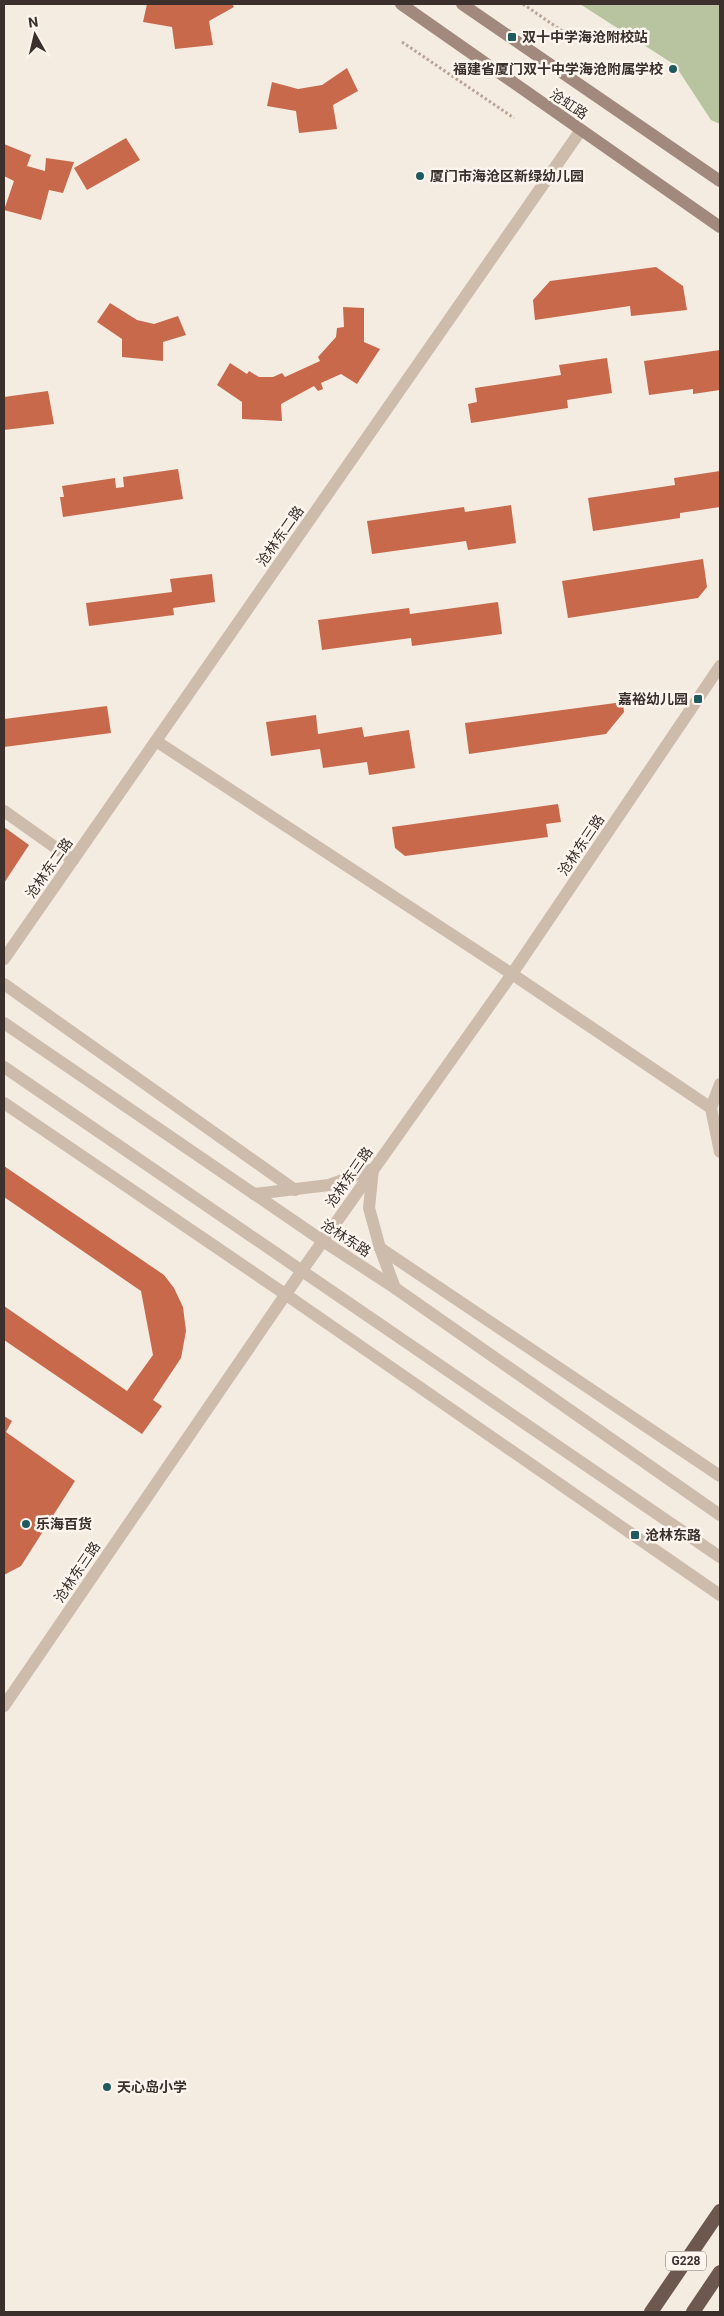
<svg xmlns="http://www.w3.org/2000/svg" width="724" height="2316" font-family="Roboto,'Noto Sans SC',sans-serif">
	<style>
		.green { fill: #b8c4a0 }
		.building { fill: #c8694b }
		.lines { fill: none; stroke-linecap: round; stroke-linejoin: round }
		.path { stroke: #b9a596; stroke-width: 3; stroke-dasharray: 2.5 2.5; stroke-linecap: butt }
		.minor { stroke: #cdbbac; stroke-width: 12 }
		.tertiary { stroke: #cdbbac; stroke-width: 12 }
		.secondary { stroke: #a18a7d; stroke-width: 12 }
		.trunk { stroke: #6c584f; stroke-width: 14 }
		.poi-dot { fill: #1f5a5e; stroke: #fbf5ee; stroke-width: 2 }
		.labels { text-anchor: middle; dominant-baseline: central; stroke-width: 5; stroke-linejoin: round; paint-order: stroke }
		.shield { fill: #fbf5ee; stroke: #756b66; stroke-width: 1 }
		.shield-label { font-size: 12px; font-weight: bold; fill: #3b302b }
		.poi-label { font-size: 14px; font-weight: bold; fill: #3b302b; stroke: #fbf5ee; text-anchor: start }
		.street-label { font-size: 14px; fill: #3b302b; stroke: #fbf5ee }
	</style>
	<rect width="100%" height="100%" fill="#f4ebe1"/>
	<path class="green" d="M580 4H720V124L711 120 675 65Z"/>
	<g class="building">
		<path d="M147 4H232L234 7 209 21 213 45 175 49 172 27 143 22Z"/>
		<path d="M347 68 358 91 333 105 337 129 299 133 296 111 267 106 272 82 298 89 322 85Z"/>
		<path d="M126 138 140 160 87 190 74 168Z"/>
		<path d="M4 144 31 155 27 166 45 171 46 158 74 162 63 193 49 190 41 220 4 210 14 181 4 176Z"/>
		<path d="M656 267 683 286 687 310 631 316 630 306 535 320 533 300 550 281Z"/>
		<path d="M110 303 137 320 154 324 178 316 186 335 163 342V361L122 357V339L97 322Z"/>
		<path d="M343 307 364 308V342L380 349 357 384 341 374 321 383 323 389 318 391 314 386 281 404 282 421 242 419V402L217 385 230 363 247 374 249 371 259 377H273L282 373 285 377 320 361 318 357 336 337 337 328 344 327Z"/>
		<path d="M720 350V390L693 394V389L649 395 644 361Z"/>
		<path d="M607 358 612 393 567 400 568 408 471 423 468 404 477 402 475 388 561 375 559 365Z"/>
		<path d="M48 391 54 424 4 430V397Z"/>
		<path d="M178 469 183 499 63 517 60 497H64L62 486 115 478 116 488 124 487 123 477Z"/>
		<path d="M720 471V507L680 513V518L593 531 588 498 675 485 674 478Z"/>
		<path d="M511 505 516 543 468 550 466 541 372 554 367 521 464 507 465 512Z"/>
		<path d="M703 559 707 587 698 598 568 618 562 581Z"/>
		<path d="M212 574 215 602 173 608 174 615 89 626 86 603 172 592 170 579Z"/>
		<path d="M498 602 502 634 412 646 411 638 322 650 318 620 409 608 410 614Z"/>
		<path d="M623 702 624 712 606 734 469 754 465 723Z"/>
		<path d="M107 706 111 733 4 747V719Z"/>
		<path d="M316 715 318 734 362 727 364 737 409 730 415 768 369 775 367 762 323 768 320 749 271 756 266 722Z"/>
		<path d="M558 804 561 822 546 824 548 837 405 856 395 848 392 827Z"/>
		<path d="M4 827 29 845 4 883Z"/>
		<path d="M4 1166 164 1275 174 1288 183 1307 186 1331 181 1358 153 1400 162 1406 142 1434 4 1340V1306L127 1391 153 1355 141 1291 4 1197Z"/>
		<path d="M4 1416 12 1421 6 1432 75 1481 21 1566 4 1575Z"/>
	</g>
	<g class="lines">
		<g class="path">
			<path d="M523 4 574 39"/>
			<path d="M402 42 514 118"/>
		</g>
		<g class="minor">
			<path d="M156 741 512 974 711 1108"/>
			<path d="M4 811 73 860"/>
			<path d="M4 959 581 130"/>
			<path d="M4 984 295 1190"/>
			<path d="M720 1084 711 1108 720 1152"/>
			<path d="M4 1103 285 1294 720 1595"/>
			<path d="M380 1248 720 1476"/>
			<path d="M4 1706 301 1272 512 974 720 666"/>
		</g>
		<g class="tertiary">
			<path d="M4 1023 323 1241 395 1288 720 1515"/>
			<path d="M4 1067 720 1557"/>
			<path d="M254 1194 329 1185 373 1169 369 1208 380 1248 395 1288"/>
		</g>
		<g class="secondary">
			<path d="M401 4 720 227"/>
			<path d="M462 4 720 181"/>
		</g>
		<g class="trunk">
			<path d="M651 2312 720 2211"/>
			<path d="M693 2312 720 2272"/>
		</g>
	</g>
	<g class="poi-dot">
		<rect x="507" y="32" width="10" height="10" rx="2.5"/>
		<circle cx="673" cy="69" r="5"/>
		<circle cx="420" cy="176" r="5"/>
		<rect x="693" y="694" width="10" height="10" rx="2.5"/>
		<circle cx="26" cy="1524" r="5"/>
		<rect x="630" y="1530" width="10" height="10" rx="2.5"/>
		<circle cx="107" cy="2087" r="5"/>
	</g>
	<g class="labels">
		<rect class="shield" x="666" y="2251.5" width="40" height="19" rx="4"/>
		<g class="shield-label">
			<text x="686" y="2261">G228</text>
		</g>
		<g class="poi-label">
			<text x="522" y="37">双十中学海沧附校站</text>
			<text x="663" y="69" text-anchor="end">福建省厦门双十中学海沧附属学校</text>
			<text x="430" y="176">厦门市海沧区新绿幼儿园</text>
			<text x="688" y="699" text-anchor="end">嘉裕幼儿园</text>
			<text x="36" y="1524">乐海百货</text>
			<text x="645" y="1535">沧林东路</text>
			<text x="117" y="2087">天心岛小学</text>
		</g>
		<g class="street-label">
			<text transform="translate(569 104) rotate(34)">沧虹路</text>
			<text transform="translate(280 536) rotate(-55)">沧林东二路</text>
			<text transform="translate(581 845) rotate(-56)">沧林东三路</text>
			<text transform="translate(49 868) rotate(-55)">沧林东二路</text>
			<text transform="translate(349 1177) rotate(-55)">沧林东三路</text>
			<text transform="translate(346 1238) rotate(33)">沧林东路</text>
			<text transform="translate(77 1572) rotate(-56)">沧林东三路</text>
		</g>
	</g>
	<rect width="724" height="2316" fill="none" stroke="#3b302b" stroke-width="10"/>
	<g transform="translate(35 35) rotate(352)" stroke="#fbf5ee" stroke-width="4" paint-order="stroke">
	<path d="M0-4L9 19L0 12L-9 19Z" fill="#3b302b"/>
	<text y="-8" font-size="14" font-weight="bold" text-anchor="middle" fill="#3b302b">N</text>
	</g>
</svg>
